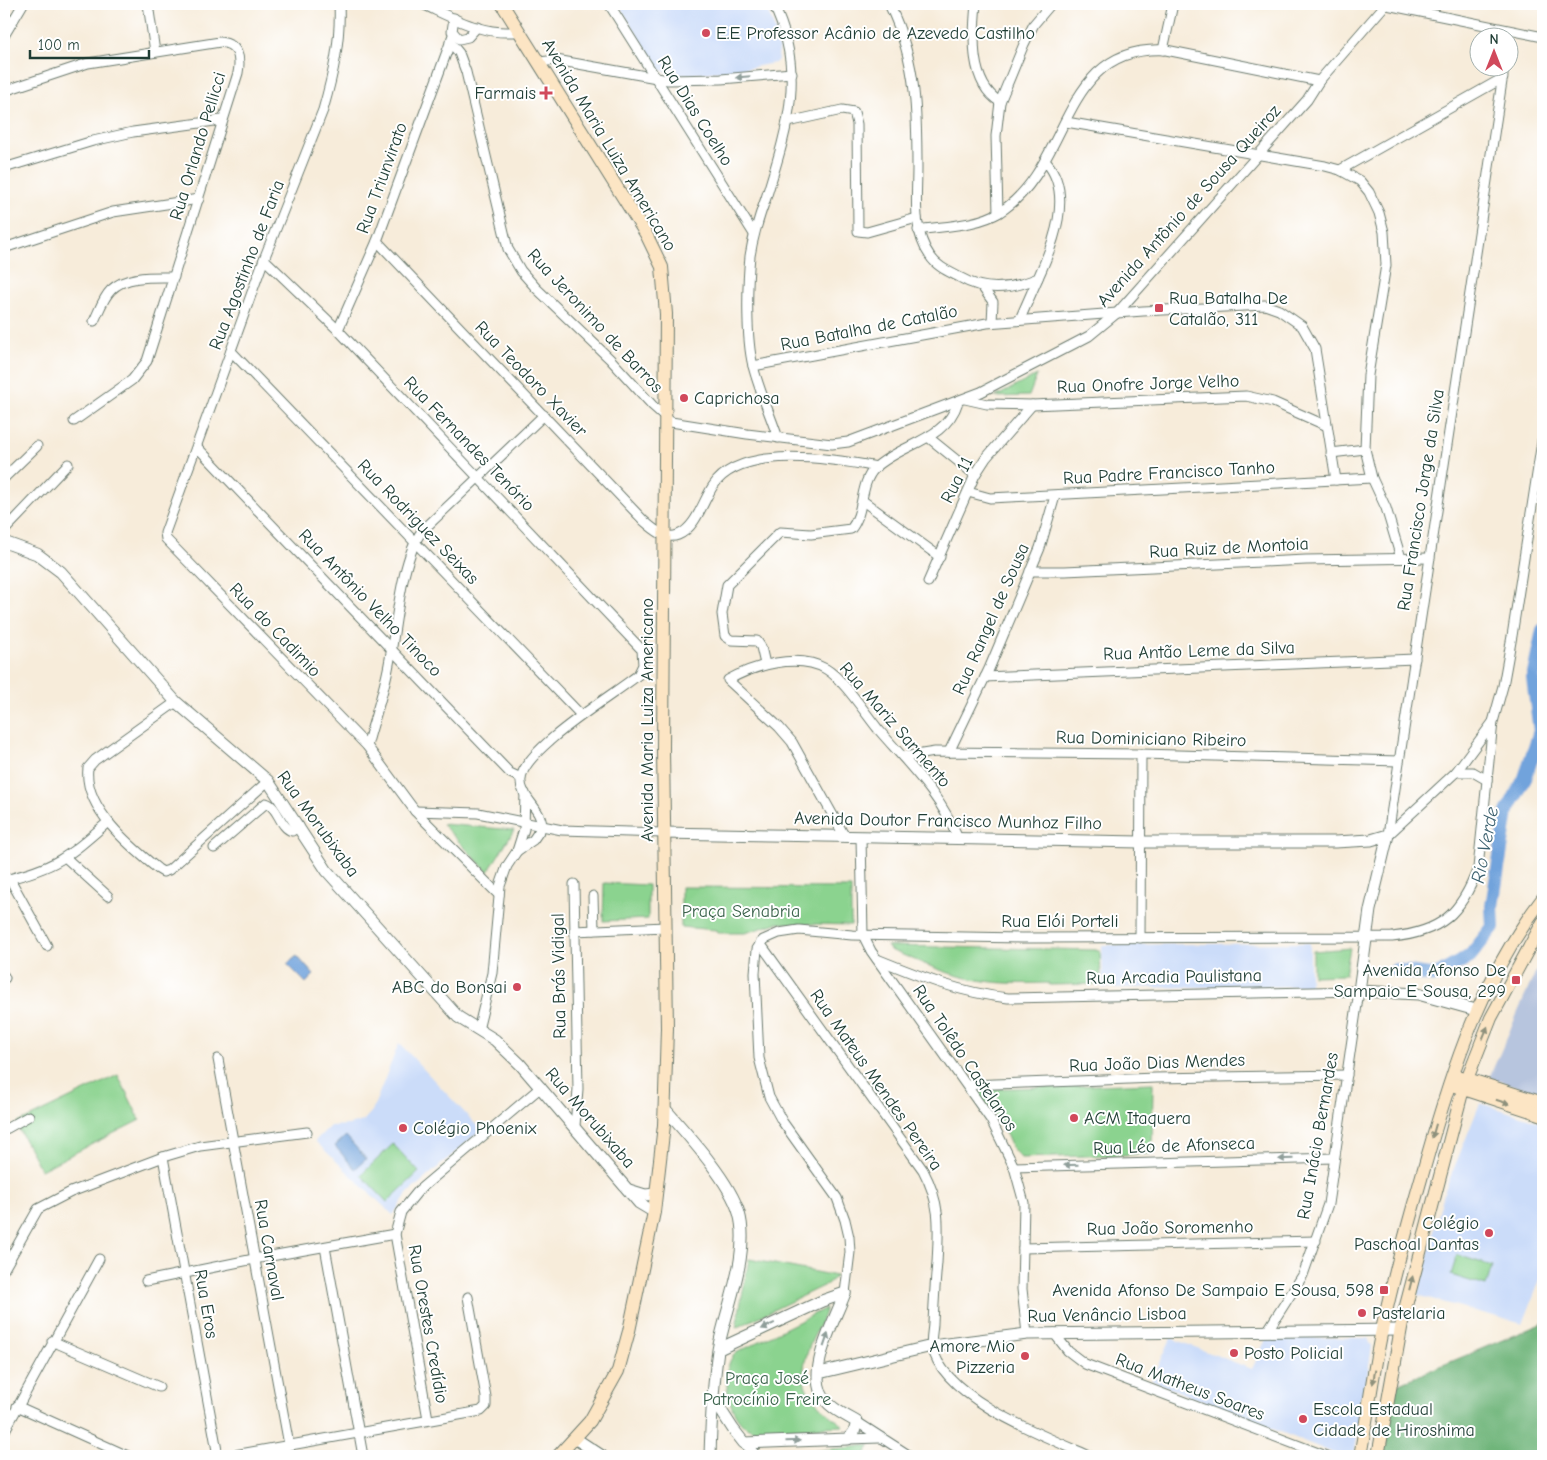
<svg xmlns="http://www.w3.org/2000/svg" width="1547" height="1460" font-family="'Comic Neue',sans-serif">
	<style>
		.built { fill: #cbdcf9 }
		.industrial { fill: #b7c5de }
		.green { fill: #8bd38f; stroke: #558862 }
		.forest { fill: #70b57a; stroke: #487957 }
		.water { fill: #71a3dc; stroke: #487088 }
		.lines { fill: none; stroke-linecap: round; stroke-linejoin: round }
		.river { stroke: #71a3dc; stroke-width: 14 }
		.minor-casing { stroke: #6b7a6e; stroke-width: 11 }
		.tertiary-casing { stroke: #6b7a6e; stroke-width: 13 }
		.secondary-casing { stroke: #6b7a6e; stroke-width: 14 }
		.minor { stroke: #fff; stroke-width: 9 }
		.tertiary { stroke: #fff; stroke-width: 11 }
		.secondary { stroke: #fce5c4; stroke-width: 12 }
		.oneway { fill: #8f9e9a }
		.oneway2 { fill: #8e917c }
		.poi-dot { fill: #d1495b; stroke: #fff; stroke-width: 2 }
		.labels { text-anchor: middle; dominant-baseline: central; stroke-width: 4; stroke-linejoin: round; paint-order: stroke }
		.poi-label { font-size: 18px; fill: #1f3d34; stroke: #fff; text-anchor: start }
		.street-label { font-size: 18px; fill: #1f3d34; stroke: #fff }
		.park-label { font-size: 18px; fill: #3a624b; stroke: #fff }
		.water-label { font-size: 19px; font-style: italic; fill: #3c616f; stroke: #fff }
	</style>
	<rect width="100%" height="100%" fill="#fff"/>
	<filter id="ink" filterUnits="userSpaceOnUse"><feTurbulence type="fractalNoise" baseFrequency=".02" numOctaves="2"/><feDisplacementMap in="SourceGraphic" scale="10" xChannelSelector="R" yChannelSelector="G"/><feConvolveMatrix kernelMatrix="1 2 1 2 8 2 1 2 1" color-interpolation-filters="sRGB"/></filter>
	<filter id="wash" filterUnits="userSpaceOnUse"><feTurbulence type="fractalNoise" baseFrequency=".0096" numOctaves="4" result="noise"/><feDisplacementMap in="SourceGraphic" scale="20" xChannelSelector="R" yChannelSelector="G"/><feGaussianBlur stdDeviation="1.12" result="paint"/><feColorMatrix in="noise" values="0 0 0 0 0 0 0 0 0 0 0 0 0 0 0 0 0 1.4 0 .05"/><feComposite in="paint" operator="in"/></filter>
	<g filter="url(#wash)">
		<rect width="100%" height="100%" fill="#f7ecda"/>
		<g class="built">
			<path d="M618 4H763L772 21 779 44 778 60 775 63 738 70 681 75 668 73 659 69Z"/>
			<path d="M1310 943V986L1103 988 1102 945Z"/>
			<path d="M399 1043 481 1130 407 1194 393 1215 315 1141 330 1126 349 1125 363 1121 372 1111Z"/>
			<path d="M1480 1103 1543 1123V1272L1523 1324 1417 1295 1444 1193Z"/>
			<path d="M1267 1337 1368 1338 1372 1347 1354 1456H1341L1152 1381 1171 1338 1252 1369Z"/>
		</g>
		<path class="industrial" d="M1543 955V1094L1489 1078Z"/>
		<g class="green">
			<path d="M1037 375 1029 396 995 397Z"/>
			<path d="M442 824 514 830 488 872Z"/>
			<path d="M604 883 648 885V919L603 921Z"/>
			<path d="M681 887 851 888V925L777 923 745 933H717L716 930 681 927Z"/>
			<path d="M887 946 1100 950 1101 981H1097V984L1049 985V983C1020 984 991 984 963 977 938 971 914 959 890 950Z"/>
			<path d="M1350 948 1345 975 1313 976V951Z"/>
			<path d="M118 1075 140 1120 41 1170 16 1124Z"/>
			<path d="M1153 1083 1152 1154 1021 1158 1012 1148 1003 1127 979 1095 986 1089Z"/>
			<path d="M393 1144 419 1172 387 1202 361 1175Z"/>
			<path d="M1457 1255 1492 1266 1486 1286 1451 1275Z"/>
			<path d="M749 1259 836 1276 827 1284 736 1328Z"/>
			<path d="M826 1308C823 1319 817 1330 812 1340 792 1388 810 1399 844 1426L756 1430C729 1429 717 1368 736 1353Z"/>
			<path d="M871 1445 864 1456 778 1455Z"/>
		</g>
		<path class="forest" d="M1543 1323V1456H1383L1393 1386Z"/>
		<g class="water">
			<path d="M297 956 314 975 306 983 287 964Z"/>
			<path d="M346 1136 366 1159 355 1169 335 1146Z"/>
		</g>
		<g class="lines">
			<path class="river" d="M1396 970 1436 976 1470 956 1493 927 1492 906 1507 812 1525 778 1540 731 1533 678 1543 630"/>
		</g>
	</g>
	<g filter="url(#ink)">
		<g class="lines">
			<g class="minor-casing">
				<g id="minor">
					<path d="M148 4 155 52"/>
					<path d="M339 4C341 40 333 75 323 110L264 259 165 533 166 539 367 746 415 811 499 895"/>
					<path d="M422 4C453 18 485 37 520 31"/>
					<path d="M609 4 754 234"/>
					<path d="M773 4C807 72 787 130 766 198 759 217 753 236 750 256 747 286 746 338 753 366 759 390 770 414 778 438"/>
					<path d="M889 4C902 31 911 61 914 91 917 117 917 142 917 168 917 198 912 230 930 256 937 267 950 272 961 278 985 292 1012 289 1038 278 1053 245 1074 193 1046 162"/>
					<path d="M976 4C973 35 969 83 1000 102"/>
					<path d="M1382 4 1543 37"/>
					<path d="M454 18 452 31 459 39 468 37 477 27"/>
					<path d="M4 36 23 4"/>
					<path d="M450 42 459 53 466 72 508 249 521 271 536 288 610 359 653 406 671 422 747 434 832 444 848 442 981 392 1089 336 1117 313 1307 100 1319 81 1386 4"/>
					<path d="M1163 50 1173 4"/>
					<path d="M540 62 556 60 668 80 721 79 792 73"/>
					<path d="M4 91 88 63 220 42C238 44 241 57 238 73L147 361 132 380 74 421"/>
					<path d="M788 122 842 110 854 112 857 124 858 231 867 232 917 218"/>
					<path d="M1066 122 1325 166 1340 170 1360 181 1369 192 1379 213 1384 232 1386 265 1368 375 1365 449 1372 478 1386 508 1401 558"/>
					<path d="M4 168 93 141 133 132 222 120"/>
					<path d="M1340 170 1503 78"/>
					<path d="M998 213 996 136 1000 102 1024 44 1034 24 1051 4"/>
					<path d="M918 230C944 226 977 226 1000 212 1073 165 1059 44 1166 50L1319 81"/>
					<path d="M377 241 644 521C653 529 665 540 678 535 696 528 703 501 713 486 741 443 834 459 877 467"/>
					<path d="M4 248 113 212 199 199"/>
					<path d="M264 259 338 330 642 650 643 665 638 675C615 694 523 749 521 779 519 797 542 808 542 827L533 840 517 851"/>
					<path d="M983 288 993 302 992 322"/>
					<path d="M1020 319 1038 278"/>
					<path d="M94 321C99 311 103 298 111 290 126 275 154 277 174 277"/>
					<path d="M338 330 377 241 453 35"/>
					<path d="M231 351 581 715"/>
					<path d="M753 366 987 323 1143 311 1265 305 1279 310 1302 326 1315 349 1336 480"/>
					<path d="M965 399 987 404 1032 405 1246 396 1273 402 1327 426"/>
					<path d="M928 437 975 475"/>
					<path d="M197 447 510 773 521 778"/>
					<path d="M1331 453 1365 449"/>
					<path d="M4 478 37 446"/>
					<path d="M968 492 990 498 1372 478"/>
					<path d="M863 501 940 557"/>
					<path d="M4 531 68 464"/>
					<path d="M1030 571H1065L1306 560 1430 558"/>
					<path d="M928 582 975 475 986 458 1032 405"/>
					<path d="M765 664 761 647 757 641 731 640 725 636 722 614 727 585 780 532 811 534 851 529C865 512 859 484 875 468 902 443 946 441 958 402"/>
					<path d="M985 677 1415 659"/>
					<path d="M176 702 95 760 88 768C83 808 131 847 158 869L163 872 169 870 268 781"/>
					<path d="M367 746C374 719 384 692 389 664 396 629 401 558 422 531L544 415"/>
					<path d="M949 752 989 669 1040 548 1055 496"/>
					<path d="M903 757 935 752 1141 754 1399 761"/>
					<path d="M1456 772H1473L1487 780"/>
					<path d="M415 811 478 813 562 830 663 833"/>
					<path d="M1388 835 1504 68"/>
					<path d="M1388 835 1456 772 1493 722 1503 686 1512 636 1543 435"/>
					<path d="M845 837 792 742 779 727 728 680C754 665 798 653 826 669 843 679 865 713 878 729 908 764 942 796 958 839"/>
					<path d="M861 837 863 935 871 951 991 1120 1014 1167 1024 1203 1022 1289 1027 1334"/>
					<path d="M214 848 266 803C279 807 279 827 292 831L299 826"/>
					<path d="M66 858 108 896"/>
					<path d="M10 879 47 946"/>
					<path d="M4 880C56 868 69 856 108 822"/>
					<path d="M574 884 578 1089 575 1126"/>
					<path d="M593 896 594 930"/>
					<path d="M574 931 666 927"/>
					<path d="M1140 938 1141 754"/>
					<path d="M760 943 923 1170C941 1204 939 1225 937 1263 935 1283 934 1303 933 1323 933 1330 930 1340 932 1346 942 1398 1046 1437 1090 1456"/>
					<path d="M877 959C921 977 961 993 1008 998L1359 991 1328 1204 1303 1275 1268 1330"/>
					<path d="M4 976 5 978"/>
					<path d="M478 1030 492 973 500 886 507 866 517 851 524 829 525 793"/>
					<path d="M218 1059 289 1445"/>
					<path d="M967 1085 1156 1078 1347 1075"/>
					<path d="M4 1130 29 1116"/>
					<path d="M163 1157 218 1456"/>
					<path d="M1014 1167 1334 1158"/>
					<path d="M325 1247 363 1456"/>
					<path d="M1023 1248 1316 1241"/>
					<path d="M4 1269 38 1209 71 1192 163 1157 200 1146 307 1132"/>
					<path d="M146 1281 254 1259 395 1234"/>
					<path d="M845 1293 850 1252 849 1237 845 1220 837 1198 782 1121 769 1097 759 1058 755 973 757 949 763 940 779 933 799 930 852 935 1021 938 1392 937C1441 932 1461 914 1478 868L1493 722"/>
					<path d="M1054 1333 1068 1351 1085 1364 1326 1456"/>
					<path d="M52 1341 159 1387"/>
					<path d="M17 1406 128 1456"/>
					<path d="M428 1419 395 1234 401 1212 419 1190 541 1087"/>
					<path d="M857 1422 910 1456"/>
					<path d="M4 1432 99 1259"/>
					<path d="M848 1439 880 1438"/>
					<path d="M744 1443 757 1456"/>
					<path d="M229 1456 481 1411 486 1406V1397L468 1297"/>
				</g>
			</g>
			<g class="tertiary-casing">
				<g id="tertiary">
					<path d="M4 542 37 554 61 572 176 702 268 781 327 871 458 1017 495 1040 520 1064 639 1203 654 1212"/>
					<path d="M663 833 1140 842H1335L1371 840 1388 835"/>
					<path d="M1388 835 1370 910 1359 991 1418 994 1476 1010"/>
					<path d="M665 1109C687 1134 730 1181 739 1213 751 1254 725 1309 718 1350 713 1385 711 1421 710 1456"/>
					<path d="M629 1190 645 1195 656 1194"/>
					<path d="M719 1349 822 1301 845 1293"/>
					<path d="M819 1373 932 1346 1027 1334 1400 1330"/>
					<path d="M713 1398 733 1429 744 1443 848 1439 854 1432 857 1422C845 1415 827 1407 821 1393 809 1365 835 1320 845 1293"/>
					<path d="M576 1439 602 1456"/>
				</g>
			</g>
			<g class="secondary-casing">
				<g id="secondary">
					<path d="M502 4 646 234 662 267 666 314 663 749 667 1028 664 1125 654 1212 629 1331 618 1371 590 1421 558 1456"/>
					<path d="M1458 1076 1543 1103"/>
					<path d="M1455 1086 1543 1115"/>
					<path d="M1360 1456C1368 1414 1373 1372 1382 1330 1394 1274 1409 1220 1425 1165 1452 1069 1481 979 1543 898"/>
					<path d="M1378 1456 1403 1317 1463 1089 1491 1018 1543 922"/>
				</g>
			</g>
			<use href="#minor" class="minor"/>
			<use href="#tertiary" class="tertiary"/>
			<use href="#secondary" class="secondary"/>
		</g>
		<defs><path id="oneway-solid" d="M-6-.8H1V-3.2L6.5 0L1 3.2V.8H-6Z" transform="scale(1.25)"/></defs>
		<g class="oneway">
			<use href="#oneway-solid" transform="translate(743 77) rotate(175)"/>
			<use href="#oneway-solid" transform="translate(1286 1159) rotate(179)"/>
			<use href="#oneway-solid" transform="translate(1071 1165) rotate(178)"/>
			<use href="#oneway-solid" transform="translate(768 1326) rotate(155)"/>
			<use href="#oneway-solid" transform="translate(826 1340) rotate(-71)"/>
			<use href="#oneway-solid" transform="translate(793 1441) rotate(-2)"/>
		</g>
		<g class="oneway2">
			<use href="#oneway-solid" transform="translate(1485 1033) rotate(-68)"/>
			<use href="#oneway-solid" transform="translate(1503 1102) rotate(18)"/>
			<use href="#oneway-solid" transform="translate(1434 1131) rotate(106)"/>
			<use href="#oneway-solid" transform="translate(1411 1283) rotate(-76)"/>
			<use href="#oneway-solid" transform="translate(1374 1377) rotate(100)"/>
		</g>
	</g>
	<g class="poi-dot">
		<circle cx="706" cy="33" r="5"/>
		<path d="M543.5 85.5h5v5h5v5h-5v5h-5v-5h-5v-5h5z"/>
		<rect x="1154" y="303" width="10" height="10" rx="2.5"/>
		<circle cx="684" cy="398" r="5"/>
		<rect x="1511" y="975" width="10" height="10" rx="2.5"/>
		<circle cx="517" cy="987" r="5"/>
		<circle cx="1074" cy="1118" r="5"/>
		<circle cx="403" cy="1128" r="5"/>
		<circle cx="1489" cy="1233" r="5"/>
		<rect x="1379" y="1285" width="10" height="10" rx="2.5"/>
		<circle cx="1362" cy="1313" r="5"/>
		<circle cx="1234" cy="1353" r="5"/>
		<circle cx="1025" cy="1356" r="5"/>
		<circle cx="1303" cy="1419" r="5"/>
	</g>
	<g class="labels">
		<g class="poi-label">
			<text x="716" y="33">E.E Professor Acânio de Azevedo Castilho</text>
			<text x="536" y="93" text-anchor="end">Farmais</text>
			<text x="1169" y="298">Rua Batalha De<tspan x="1169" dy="21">Catalão, 311</tspan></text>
			<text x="694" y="398">Caprichosa</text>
			<text x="1506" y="970" text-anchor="end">Avenida Afonso De<tspan x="1506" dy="21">Sampaio E Sousa, 299</tspan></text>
			<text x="507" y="987" text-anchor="end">ABC do Bonsai</text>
			<text x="1084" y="1118">ACM Itaquera</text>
			<text x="413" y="1128">Colégio Phoenix</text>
			<text x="1479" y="1223" text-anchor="end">Colégio<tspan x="1479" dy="21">Paschoal Dantas</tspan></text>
			<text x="1374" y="1290" text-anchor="end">Avenida Afonso De Sampaio E Sousa, 598</text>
			<text x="1372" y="1313">Pastelaria</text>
			<text x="1015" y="1346" text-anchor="end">Amore Mio<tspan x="1015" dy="21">Pizzeria</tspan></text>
			<text x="1244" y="1353">Posto Policial</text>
			<text x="1313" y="1409">Escola Estadual<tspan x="1313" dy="21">Cidade de Hiroshima</tspan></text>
		</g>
		<g class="street-label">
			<text transform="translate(695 111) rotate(58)">Rua Dias Coelho</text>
			<text transform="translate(609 145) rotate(59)">Avenida Maria Luiza Americano</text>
			<text transform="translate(198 146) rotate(-73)">Rua Orlando Pellicci</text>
			<text transform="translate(382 178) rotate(-70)">Rua Triunvirato</text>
			<text transform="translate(1189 206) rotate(-48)">Avenida Antônio de Sousa Queiroz</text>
			<text transform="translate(247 265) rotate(-69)">Rua Agostinho de Faria</text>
			<text transform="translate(595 321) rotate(47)">Rua Jeronimo de Barros</text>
			<text transform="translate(869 328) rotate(-11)">Rua Batalha de Catalão</text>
			<text transform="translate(531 379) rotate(46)">Rua Teodoro Xavier</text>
			<text transform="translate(1148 384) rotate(-2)">Rua Onofre Jorge Velho</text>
			<text transform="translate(469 444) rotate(46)">Rua Fernandes Tenório</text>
			<text transform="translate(1169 473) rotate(-3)">Rua Padre Francisco Tanho</text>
			<text transform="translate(957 480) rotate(-63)">Rua 11</text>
			<text transform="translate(1421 500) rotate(-81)">Rua Francisco Jorge da Silva</text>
			<text transform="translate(418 522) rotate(46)">Rua Rodriguez Seixas</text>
			<text transform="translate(1229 548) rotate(-3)">Rua Ruiz de Montoia</text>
			<text transform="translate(370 603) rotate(46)">Rua Antônio Velho Tinoco</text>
			<text transform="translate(991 619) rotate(-66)">Rua Rangel de Sousa</text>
			<text transform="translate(275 630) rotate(46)">Rua do Cadimio</text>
			<text transform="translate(1199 651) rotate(-2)">Rua Antão Leme da Silva</text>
			<text transform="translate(647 720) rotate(-90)">Avenida Maria Luiza Americano</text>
			<text transform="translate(895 725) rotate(49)">Rua Mariz Sarmento</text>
			<text transform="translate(1151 739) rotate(1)">Rua Dominiciano Ribeiro</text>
			<text transform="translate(948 821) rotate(1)">Avenida Doutor Francisco Munhoz Filho</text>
			<text transform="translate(318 824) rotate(54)">Rua Morubixaba</text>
			<text x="1060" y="921">Rua Elói Porteli</text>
			<text transform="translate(559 976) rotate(-91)">Rua Brás Vidigal</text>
			<text transform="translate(1174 977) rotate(-1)">Rua Arcadia Paulistana</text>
			<text transform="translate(965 1058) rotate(56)">Rua Tolêdo Castelanos</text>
			<text transform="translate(1157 1063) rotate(-2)">Rua João Dias Mendes</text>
			<text transform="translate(876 1080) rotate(55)">Rua Mateus Mendes Pereira</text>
			<text transform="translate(590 1118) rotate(49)">Rua Morubixaba</text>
			<text transform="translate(1318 1136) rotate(-80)">Rua Inácio Bernardes</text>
			<text transform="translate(1174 1146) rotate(-2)">Rua Léo de Afonseca</text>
			<text transform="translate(1170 1228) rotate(-1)">Rua João Soromenho</text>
			<text transform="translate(269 1250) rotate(80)">Rua Carnaval</text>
			<text transform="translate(206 1304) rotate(80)">Rua Eros</text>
			<text transform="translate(1107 1315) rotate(-1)">Rua Venâncio Lisboa</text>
			<text transform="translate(428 1324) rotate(80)">Rua Orestes Credídio</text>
			<text transform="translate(1190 1387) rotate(21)">Rua Matheus Soares</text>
		</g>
		<g class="park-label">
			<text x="741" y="911">Praça Senabria</text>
			<text x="767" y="1378">Praça José<tspan x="767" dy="21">Patrocínio Freire</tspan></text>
		</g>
		<g class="water-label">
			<text transform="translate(1485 845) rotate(-79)">Rio Verde</text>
		</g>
	</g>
	<rect width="1547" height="1460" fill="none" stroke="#fff" stroke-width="20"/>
	<g transform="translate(1494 52)"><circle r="24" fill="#ffffff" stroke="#a5b1ae"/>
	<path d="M0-4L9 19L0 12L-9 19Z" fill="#d1495b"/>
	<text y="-8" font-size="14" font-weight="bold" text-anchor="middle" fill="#1f3d34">N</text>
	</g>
	<path d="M30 50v8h119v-8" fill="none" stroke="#1f3d34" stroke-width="2.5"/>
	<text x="38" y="50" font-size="15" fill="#1f3d34" stroke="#ffffff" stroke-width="4" paint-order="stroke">100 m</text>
</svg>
